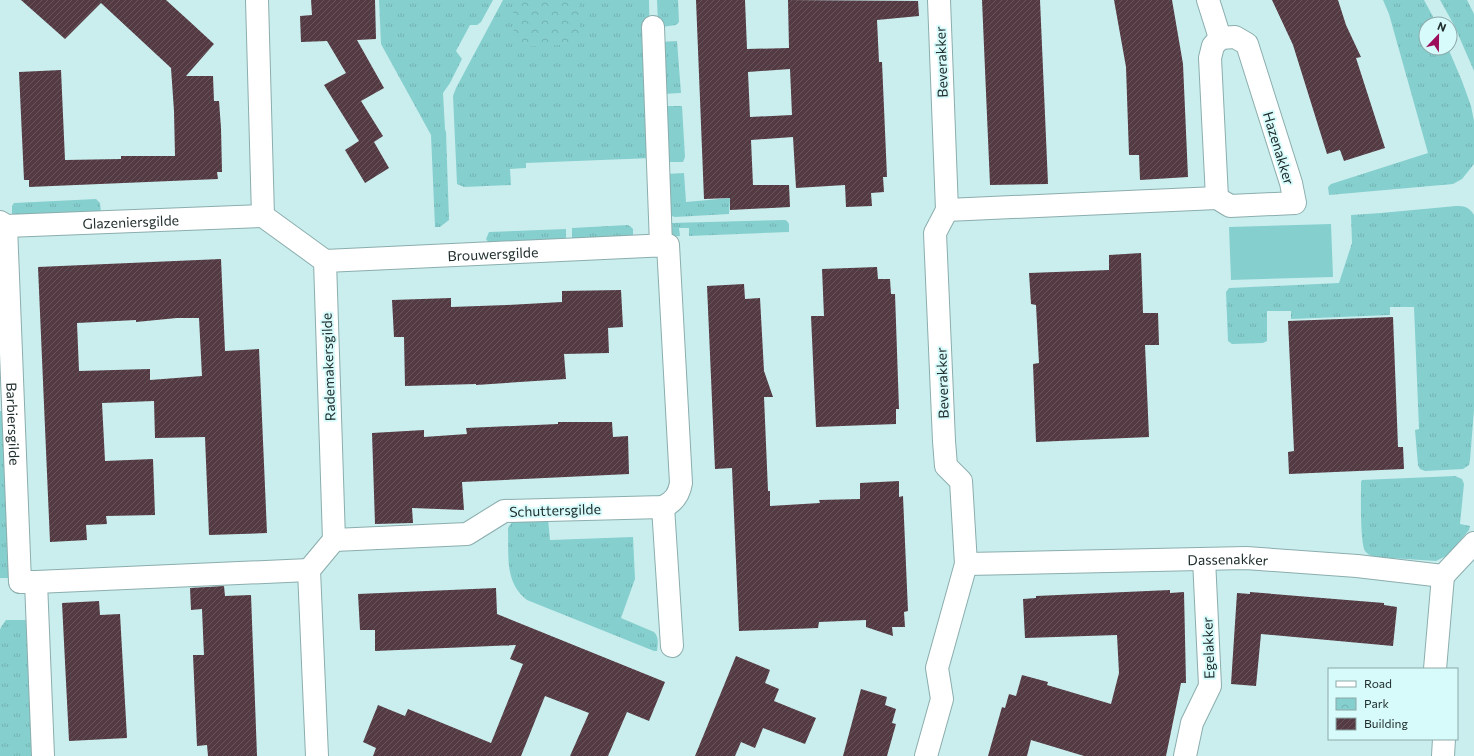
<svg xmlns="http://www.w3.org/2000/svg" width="1474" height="756" font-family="Commissioner,sans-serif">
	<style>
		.grass { fill: url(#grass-tufts) }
		.park { fill: url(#park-crowns) }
		.pitch { fill: #86cfcf }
		.building { fill: url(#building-hatch); fill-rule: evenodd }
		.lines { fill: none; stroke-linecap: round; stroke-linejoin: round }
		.street-casing { stroke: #8badad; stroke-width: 24 }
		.street { stroke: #fff; stroke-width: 22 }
		.labels { text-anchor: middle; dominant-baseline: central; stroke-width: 4; stroke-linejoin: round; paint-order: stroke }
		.street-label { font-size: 14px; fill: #202e2d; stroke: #d7fbfb }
	</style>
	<defs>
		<pattern id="grass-tufts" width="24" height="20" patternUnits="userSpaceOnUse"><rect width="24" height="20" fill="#86cfcf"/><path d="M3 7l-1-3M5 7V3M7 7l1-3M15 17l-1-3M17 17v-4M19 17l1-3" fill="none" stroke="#73b2b2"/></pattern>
		<pattern id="park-crowns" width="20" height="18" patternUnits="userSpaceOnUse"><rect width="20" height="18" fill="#86cfcf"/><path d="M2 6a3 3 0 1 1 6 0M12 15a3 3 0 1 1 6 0" fill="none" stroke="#73b2b2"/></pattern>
		<pattern id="building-hatch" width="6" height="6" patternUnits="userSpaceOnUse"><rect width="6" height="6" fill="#533a43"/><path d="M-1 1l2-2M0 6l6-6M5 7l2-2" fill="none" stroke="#68555c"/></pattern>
	</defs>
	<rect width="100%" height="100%" fill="#caeeed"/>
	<g class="grass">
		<path d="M379 0H493L481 22 477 25H470L456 51 462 59 450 83 443 93 445 129 446 132 449 220 440 227H435L431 135 381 44Z"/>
		<path d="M503 0H649L652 158 526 163V168L510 169 511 185 464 187 457 184 453 96 456 88Z"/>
		<path d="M657 0H678L679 22 676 25 662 27 658 23Z"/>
		<path d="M1383 0H1424L1437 24H1426V48H1448L1462 81 1471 106 1474 121V164L1462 179 1453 184 1329 195 1328 187 1331 184 1428 153 1389 14Z"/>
		<path d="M1440 0H1467L1474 14V71L1454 25Z"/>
		<path d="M677 41 681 93 663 94 660 42Z"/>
		<path d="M662 106H682L685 157 683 162H667Z"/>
		<path d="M684 173 686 202 730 198 729 214 675 217 668 215 667 174Z"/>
		<path d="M96 199 100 203 101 213 12 217V206L14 203Z"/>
		<path d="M1456 206C1465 206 1469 207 1474 215V410L1470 460 1469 465 1463 469 1425 471 1420 469 1418 465 1415 430 1419 429 1414 307H1390V315L1291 319V311H1267V341L1263 343 1232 344 1228 341 1226 292 1229 288 1339 283 1352 243 1351 215 1381 213Z"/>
		<path d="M785 220 787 221 789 224V232L689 236V228H679L680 236 666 237 671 223Z"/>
		<path d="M628 225 631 227 633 229V236L572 240V228Z"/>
		<path d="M566 229V240L489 243 486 239 489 232Z"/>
		<path d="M0 411 7 412 11 575 8 578H0Z"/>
		<path d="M1455 476 1462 479 1464 484 1460 524 1470 526 1469 530 1448 555 1436 561 1376 557C1372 556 1368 555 1365 551 1360 542 1361 495 1361 482L1362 480Z"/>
		<path d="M548 519 550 540 633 537 635 579 621 618 654 632C659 637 658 644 657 651H654L527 600C504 582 509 555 508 528L512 522 516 521Z"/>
		<path d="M6 620H28L36 756H0V630L1 627Z"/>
	</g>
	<path class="park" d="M513 0H579L580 44 514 47Z"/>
	<path class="pitch" d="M1331 224 1333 277 1231 280 1229 227Z"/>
	<g class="building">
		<path d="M21 0H166L188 20 214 44 186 76H213L214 101H219L221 128 222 172H217L218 179 29 187V180H24L19 72 61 70 65 160 121 159V156H175L174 111 171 68 101 3 65 39Z"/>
		<path d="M311 0H375L376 39 357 40 384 88 361 101 383 136 374 142 389 168 365 183 345 150 359 141 324 85 346 73 327 41 301 42 300 16 312 15Z"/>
		<path d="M696 0H745L747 49 789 48 788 0 918 1 919 16 877 20 879 62H882L887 177H883L884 192 871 193 872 206 846 207 845 185 796 188 793 137 751 140 753 185H789L790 207 730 210V198L704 199ZM790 69 792 115 750 117 748 72Z"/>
		<path d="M982 0H1040L1048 184 990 185Z"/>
		<path d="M1114 0H1172L1183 64 1188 177 1140 180 1139 155H1129L1126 67Z"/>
		<path d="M1272 0H1338L1346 25 1361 57 1356 58 1385 148 1344 161 1340 150 1327 154 1293 45Z"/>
		<path d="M1141 253 1143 313H1158L1159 345H1145L1149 437 1036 442 1033 364 1039 363 1036 305 1031 304 1029 273 1109 270V255Z"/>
		<path d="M221 259 225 351 259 349 267 533 209 535 205 437 155 438 154 401 102 403 105 461 153 459 155 515 106 516 107 524 86 525 87 540 50 542 38 267ZM177 318H199L202 376 150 380V369L79 371 77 323 136 320V322Z"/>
		<path d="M877 267 878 279H890L891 294H895L899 409H896V424L816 427 811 316H824L822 269Z"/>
		<path d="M744 284 745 299 760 298 764 371 773 397H764L768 491H770V506L820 503 819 500 860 499V483L899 481V497L903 496 908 611 904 612 905 627H892L893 636 866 627V620L819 622 818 628 739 631 732 468 715 469 707 286Z"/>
		<path d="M621 290 623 327 608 328 609 353 564 354 566 379 476 385V384L405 386 404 337H394L392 300 451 298V307L507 305 562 302V291Z"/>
		<path d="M1393 317 1398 447H1403L1404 469 1289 474 1288 452 1294 451 1288 321Z"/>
		<path d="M558 422H612L613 437 628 436 629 474 462 482 464 510 412 508 413 523 375 524 372 433 424 430V437L467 434 466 428 558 424Z"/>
		<path d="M224 586 225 596 251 595 257 756H208L207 745 197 746 193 655H204L203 633 202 609 191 610 190 588Z"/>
		<path d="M496 588 497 614 665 682 649 721 627 712 608 756H570L589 713 545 696 521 756H373L376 748 363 742 378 705 405 716 408 709 491 743 523 664 510 659 516 645 375 651V630H360L358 594Z"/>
		<path d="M1170 590V593L1184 592 1186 683H1181L1166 756H1084L1031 740 1027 756H988L1002 707 1005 708 1009 694 1016 696 1022 675 1048 682 1047 685 1111 704 1119 673 1117 635 1025 638 1023 599 1036 598V596Z"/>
		<path d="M1250 592 1384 603V605L1397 607 1393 646 1261 634 1256 686 1231 684 1237 593 1250 594Z"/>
		<path d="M99 601 100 615 120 614 127 738 69 741 62 603Z"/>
		<path d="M736 656 770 670 765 683 779 689 774 701 816 718 805 744 763 728 755 748 741 742 735 756H695Z"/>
		<path d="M861 689 887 697 885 705 896 709 892 723 896 724 887 756H843Z"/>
	</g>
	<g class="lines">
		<g class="street-casing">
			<g id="street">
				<path d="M257 0 263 216"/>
				<path d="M653 27 661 245"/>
				<path d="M1217 198 1210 58 1213 46 1220 38"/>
				<path d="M947 210 1217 198 1230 206 1295 203 1291 183 1247 44 1235 37 1220 38 1208 0"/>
				<path d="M263 216 325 261"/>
				<path id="s1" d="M0 222 6 226 263 216"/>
				<path id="s2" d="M6 226 20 582H36L43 756"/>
				<path id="s3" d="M325 261 668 245 681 483C679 495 674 502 663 507L504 511 467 534 334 540"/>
				<path d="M663 507 672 646"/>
				<path id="s4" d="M966 564 1246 558 1357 566 1443 576"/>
				<path d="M1443 576 1474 543"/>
				<path d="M36 582 309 570"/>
				<path d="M1435 669 1443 576"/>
				<path d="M317 756 309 570 334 540 325 261"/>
				<path d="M926 756 942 699 937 668 966 564 961 481 946 466 944 441 935 233 947 210 939 0"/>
				<path d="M1185 756 1192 723 1210 686 1204 559"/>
				<path d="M1443 756 1444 739"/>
			</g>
		</g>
		<use href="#street" class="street"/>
	</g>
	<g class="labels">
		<g class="street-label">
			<text transform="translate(941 62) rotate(-92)">Beverakker</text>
			<text transform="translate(1279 148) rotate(73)">Hazenakker</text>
			<text stroke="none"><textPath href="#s1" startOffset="132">Glazeniersgilde</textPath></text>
			<text stroke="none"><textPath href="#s3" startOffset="168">Brouwersgilde</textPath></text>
			<text transform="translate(328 367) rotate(-92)">Rademakersgilde</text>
			<text transform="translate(942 383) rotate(-92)">Beverakker</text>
			<text stroke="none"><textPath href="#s2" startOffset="198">Barbiersgilde</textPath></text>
			<text transform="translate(555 510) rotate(-2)">Schuttersgilde</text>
			<text stroke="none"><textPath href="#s4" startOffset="262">Dassenakker</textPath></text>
			<text transform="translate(1208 648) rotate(-92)">Egelakker</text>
		</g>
	</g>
	<rect x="1328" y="668" width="130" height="72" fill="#d7fbfb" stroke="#8ea9a9"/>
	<rect x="1336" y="681" width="20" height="6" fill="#ffffff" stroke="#8ea9a9"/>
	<text x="1364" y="688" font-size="12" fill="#202e2d">Road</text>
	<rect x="1336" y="698" width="20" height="12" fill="url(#park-crowns)" stroke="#8ea9a9"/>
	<text x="1364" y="708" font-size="12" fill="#202e2d">Park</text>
	<rect x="1336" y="718" width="20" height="12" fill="url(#building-hatch)" stroke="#8ea9a9"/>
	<text x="1364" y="728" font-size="12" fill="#202e2d">Building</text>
	<g transform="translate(1438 36) rotate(22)"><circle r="19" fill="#d7fbfb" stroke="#8ea9a9"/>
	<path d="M0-3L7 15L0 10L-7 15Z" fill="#9c0d5b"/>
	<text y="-6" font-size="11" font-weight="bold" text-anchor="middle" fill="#202e2d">N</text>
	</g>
</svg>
